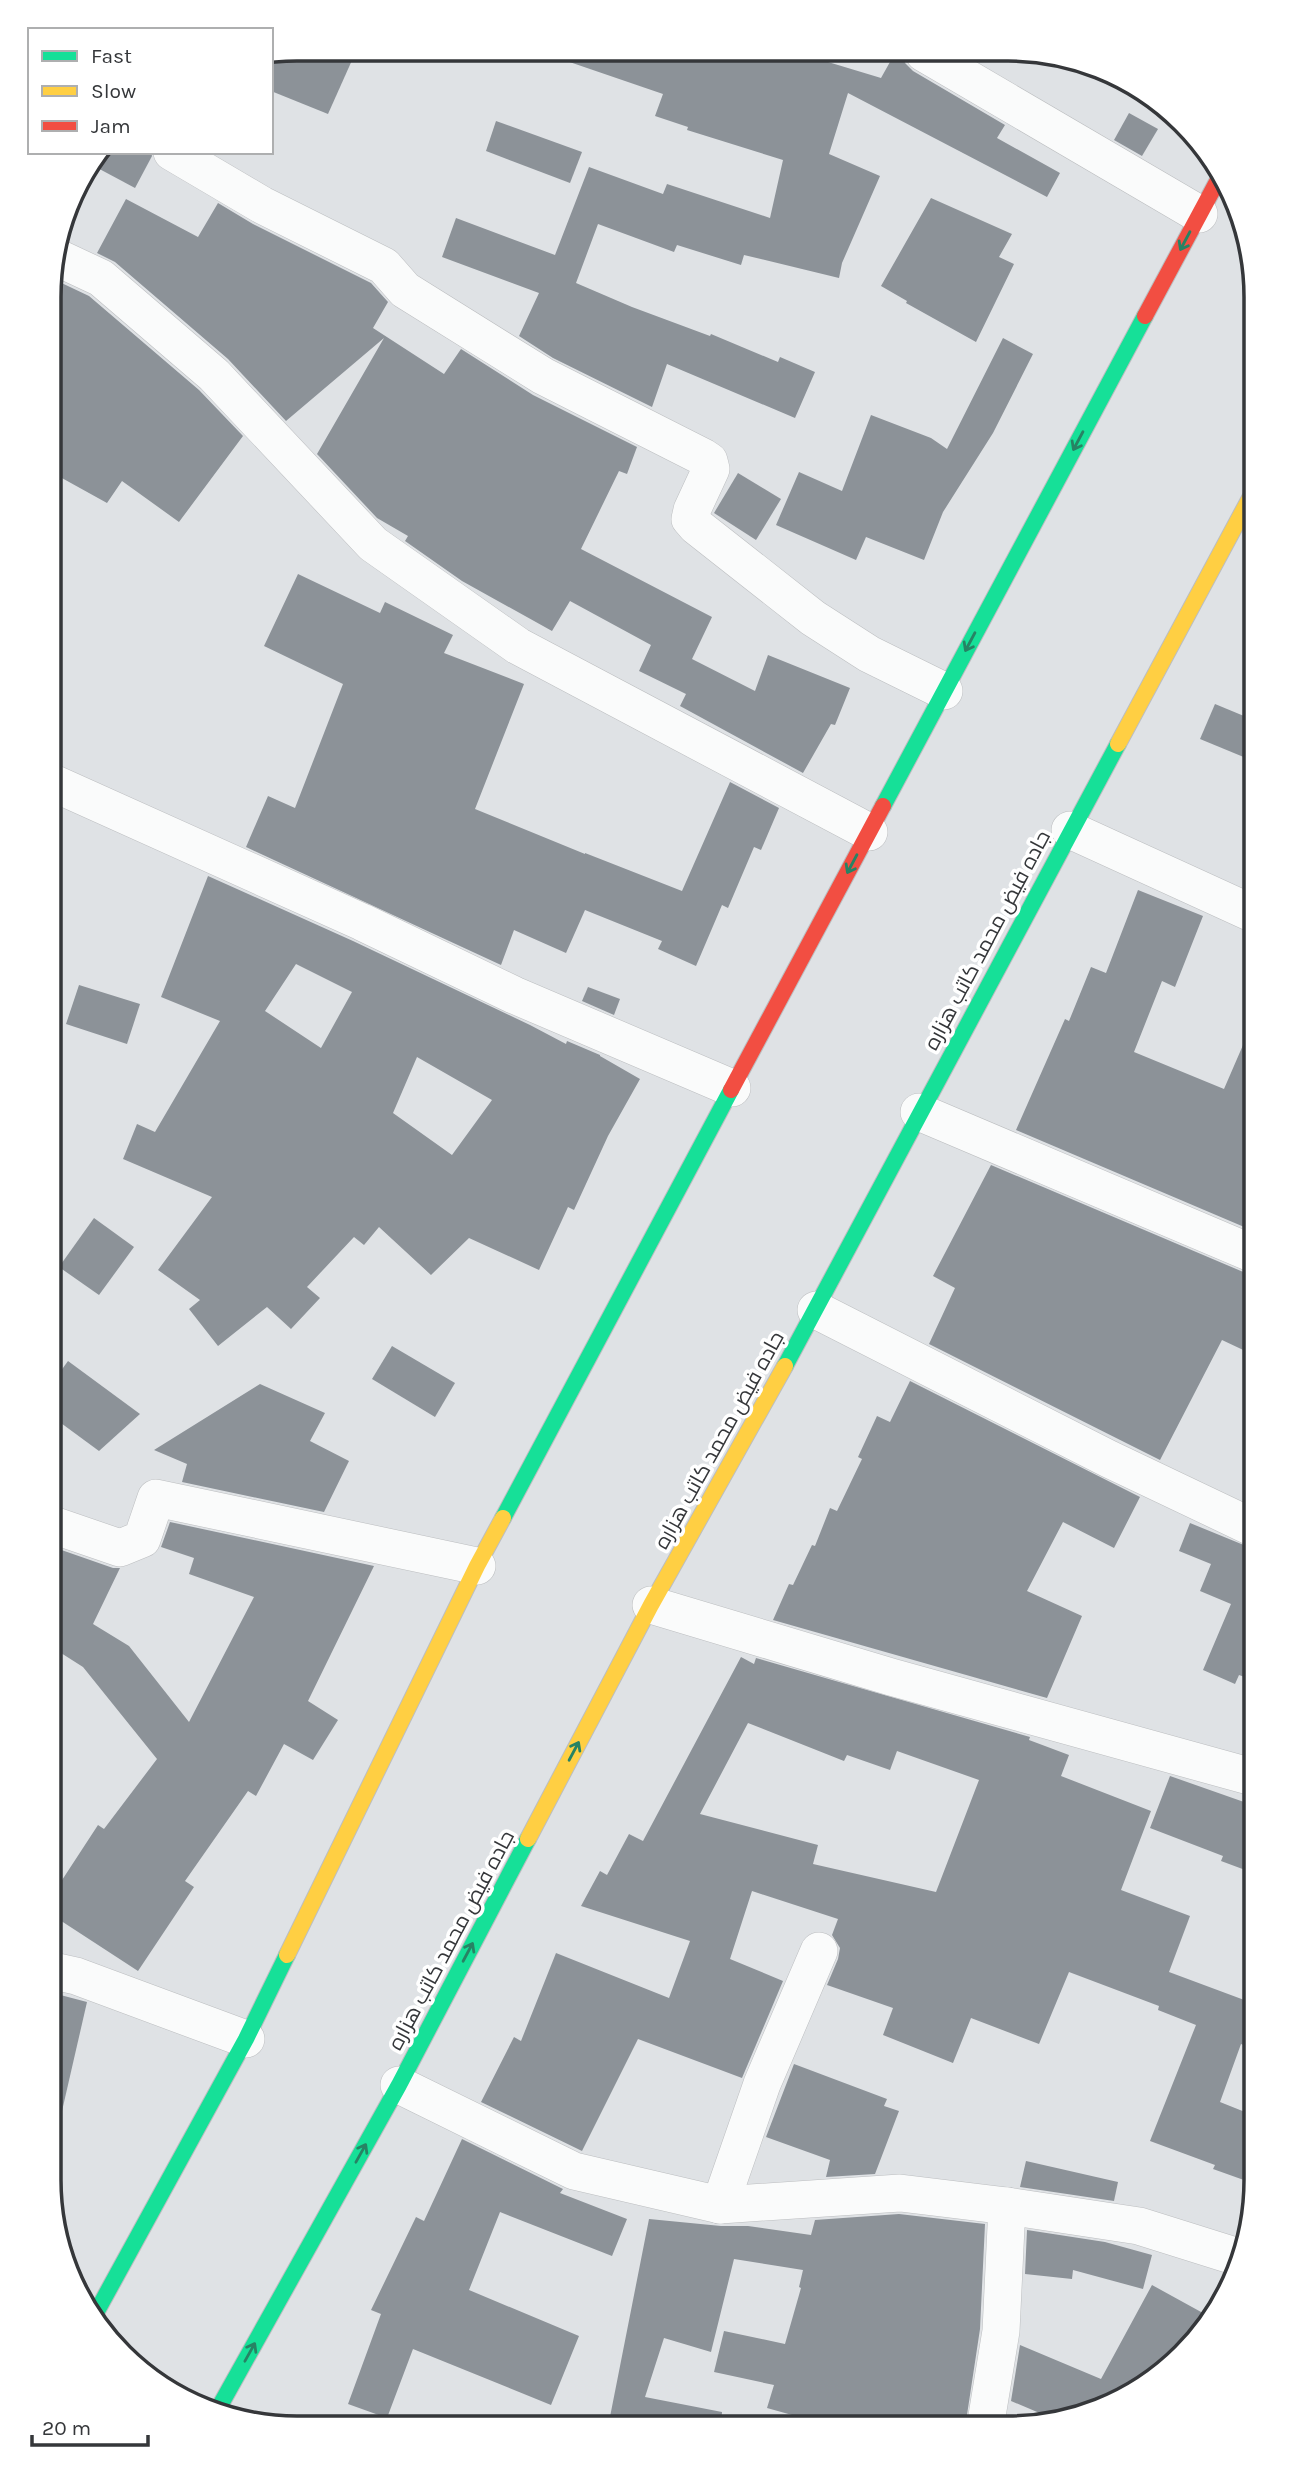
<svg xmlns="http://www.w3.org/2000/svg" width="1305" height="2477" font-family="Karla,Cairo,sans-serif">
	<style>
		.building { fill: #8c9298; fill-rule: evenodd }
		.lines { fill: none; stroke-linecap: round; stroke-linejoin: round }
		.street-casing { stroke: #bcbec0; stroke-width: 38 }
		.fast-casing { stroke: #bcbec0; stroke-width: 18 }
		.slow-casing { stroke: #bcbec0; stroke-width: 18 }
		.jam-casing { stroke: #bcbec0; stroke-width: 18 }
		.street { stroke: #fafbfb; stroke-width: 37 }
		.fast { stroke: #16e098; stroke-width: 16 }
		.slow { stroke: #ffcf43; stroke-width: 16 }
		.jam { stroke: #f24e42; stroke-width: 16 }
		.oneway { stroke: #278364 }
		.labels { text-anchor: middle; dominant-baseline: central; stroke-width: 7; stroke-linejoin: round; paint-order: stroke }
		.street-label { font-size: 21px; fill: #35373a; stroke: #fff }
		.rim { fill: none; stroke: #35373a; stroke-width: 3.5 }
	</style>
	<rect width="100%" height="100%" fill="#dfe2e5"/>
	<g class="building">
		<path d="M298 49H333L353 58 328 114 271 91V54Z"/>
		<path d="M553 51 795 52 881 78 895 53H903L905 63 913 71 1005 125 997 138 1060 173 1047 197 848 93 829 154 880 176 842 263 839 278 744 255 741 265 677 245 674 252 598 224 576 283 632 307 710 336 711 334 778 362 780 357 815 372 795 418 667 364 652 407 553 358 519 336 539 293 442 257 456 218 555 255 589 167 663 194 667 184 770 218 783 160 687 130 688 127 655 116 663 94 552 56Z"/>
		<path d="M1129 113 1158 129 1142 156 1114 140Z"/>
		<path d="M496 121 582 152 570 183 486 151Z"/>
		<path d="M102 152H151L152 156 135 188 92 165Z"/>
		<path d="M931 198 1012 234 999 257 1014 264 976 342 906 303 907 301 881 286Z"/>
		<path d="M126 199 198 237 218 203 253 224 371 283 388 302 373 328 444 374 461 349 533 395 637 447 627 474 619 471 581 549 712 617 692 659 755 691 768 655 850 688 835 725 831 724 803 773 680 706 686 694 639 671 651 645 570 601 552 631 462 581 405 541 408 536 377 518 317 454 384 338 286 421 228 359 115 262 97 253Z"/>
		<path d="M51 278 89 296 199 390 243 436 179 522 122 481 107 503 51 472V446L60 430 51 423Z"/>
		<path d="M1003 338 1033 354 993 433 943 512 924 560 866 537 856 560 776 525 799 472 842 491 871 415 931 438 947 449Z"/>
		<path d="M738 473 781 499 756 540 714 513Z"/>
		<path d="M298 574 380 613 385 602 453 635 444 653 524 684 475 809 585 854V853L682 891 730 782 779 808 761 850 754 847 728 908 722 905 696 966 658 949 662 941 585 910 566 953 514 930 501 965 246 847 268 796 295 808 343 684 264 646Z"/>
		<path d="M1215 704 1256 721V735L1246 758 1200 739Z"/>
		<path d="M208 876 353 941 530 1025 566 1044 567 1041 600 1055V1056L640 1079 608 1136 574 1210 568 1207 539 1270 469 1238 431 1275 379 1227 364 1245 354 1237 307 1287 320 1298 291 1329 267 1307 218 1346 189 1309 200 1300 158 1270 212 1197 123 1159 137 1124 155 1132 220 1021 161 997ZM296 964 352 992 321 1048 265 1011ZM417 1057 492 1100 452 1155 393 1113Z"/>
		<path d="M1138 890 1203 916 1175 987 1162 981 1134 1052 1224 1089 1256 1015V1232L1016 1130 1065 1019 1069 1021 1091 967 1106 973Z"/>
		<path d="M79 985 140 1004 127 1044 66 1024Z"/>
		<path d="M588 987 620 999 614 1015 582 1001Z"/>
		<path d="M991 1165 1248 1274 1256 1276V1356L1222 1340 1160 1460 929 1344 955 1288 933 1276Z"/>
		<path d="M94 1218 134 1247 99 1295 59 1267Z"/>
		<path d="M392 1346 455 1383 435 1417 372 1379Z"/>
		<path d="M68 1361 140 1414 99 1451 50 1415V1386Z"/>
		<path d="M910 1381 1140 1497 1114 1548 1063 1522 1027 1591 1082 1616 1047 1698 773 1620 789 1584 793 1585 812 1545 815 1546 830 1508 837 1511 862 1459 858 1457 877 1416 890 1422Z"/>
		<path d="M260 1384 325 1413 310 1441 349 1461 324 1512 182 1482 187 1464 154 1450Z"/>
		<path d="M170 1522 374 1566 308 1701 338 1720 313 1760 284 1744 256 1796 248 1791 185 1881 194 1887 138 1971 49 1913V1900L98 1825 104 1829 157 1759 83 1667 50 1646V1546L113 1568H120L93 1624 129 1646 189 1722 254 1597 189 1574 194 1558 161 1547Z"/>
		<path d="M1190 1523 1256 1550V1681L1239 1675 1235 1684 1203 1670 1231 1604 1200 1591 1211 1564 1179 1551Z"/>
		<path d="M741 1657 754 1664 756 1658 1030 1737 1029 1740 1069 1755 1061 1776 1151 1811 1121 1890 1190 1916 1169 1972 1255 2004V2031L1249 2047 1241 2044 1220 2102 1255 2116V2184L1213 2169 1215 2165 1150 2141 1196 2025 1158 2010 1159 2006 1069 1972 1039 2044 971 2018 953 2063 883 2035 893 2008 827 1985 838 1959 840 1948 832 1935 838 1919 752 1891 730 1959 783 1981 742 2078 638 2039 582 2151 481 2102 514 2037 521 2041 556 1953 669 1998 690 1941 581 1906 600 1871 607 1875 629 1834 643 1841ZM748 1723 844 1761 847 1755 890 1770 897 1751 979 1780 936 1892 813 1864 818 1845 700 1814Z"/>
		<path d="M1170 1776 1244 1802 1246 1797 1256 1798V1874L1221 1861 1223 1856 1150 1828Z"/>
		<path d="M49 1992 87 2002 62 2111 49 2110Z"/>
		<path d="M794 2064 887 2099 884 2106 899 2111 875 2174 826 2177 830 2160 766 2137Z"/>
		<path d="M462 2139 563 2189 560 2193 627 2219 612 2256 500 2212 469 2290 579 2336 551 2405 413 2349 387 2418 348 2404 381 2314 371 2310 416 2217 424 2221Z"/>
		<path d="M1026 2161 1118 2182 1114 2201 1020 2187Z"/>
		<path d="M899 2214 985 2224 980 2329 965 2428 835 2427 767 2408 774 2385 714 2372 724 2331 785 2344 801 2288 799 2287 803 2270 734 2259 711 2352 664 2338 645 2397 722 2412 721 2427H608L649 2219 721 2226H748L811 2235 815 2220Z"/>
		<path d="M1027 2230 1105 2242 1152 2255 1143 2289 1073 2270 1072 2279 1025 2274Z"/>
		<path d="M1152 2285 1212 2318 1204 2331 1146 2386 1087 2415 1056 2420 1011 2401 1020 2345 1101 2379Z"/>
	</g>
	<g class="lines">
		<g class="street-casing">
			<g id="street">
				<path d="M924 53 1199 214"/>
				<path d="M172 152 262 205 384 266 405 290 543 376 703 457 709 461 711 469 692 510 690 519 696 526 813 618 869 654 944 691"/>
				<path d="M54 256 101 278 214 375 373 544 518 646 869 832"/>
				<path d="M51 782 362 922 514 995 732 1088"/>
				<path d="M1070 830 1256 915"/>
				<path d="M919 1112 1256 1255"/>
				<path d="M816 1310 1109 1459 1256 1529"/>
				<path d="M50 1524 120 1548 142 1539 156 1498 477 1566"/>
				<path d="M651 1605 891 1677 1256 1778"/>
				<path d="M49 1970 76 1976 246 2039"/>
				<path d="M399 2085 574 2171 720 2205 900 2193 1007 2206 1139 2226 1241 2258"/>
				<path d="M720 2205 762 2084 819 1951"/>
				<path d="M985 2428 1001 2331 1007 2206"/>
			</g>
		</g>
		<g class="fast-casing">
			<g id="fast">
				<path d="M883 806 1145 316"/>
				<path d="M785 1366 1118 744"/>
				<path d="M503 1518 731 1090"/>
				<path d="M97 2311 246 2039 287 1955"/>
				<path d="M217 2411 399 2085 528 1839"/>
			</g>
		</g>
		<g class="slow-casing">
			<g id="slow">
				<path d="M1118 744 1256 487"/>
				<path d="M528 1839 651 1605 785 1366"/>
				<path d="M287 1955 477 1566 503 1518"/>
			</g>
		</g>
		<g class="jam-casing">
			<g id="jam">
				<path d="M1145 316 1218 180"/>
				<path d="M731 1090 883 806"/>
			</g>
		</g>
		<use href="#street" class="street"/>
		<use href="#fast" class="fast"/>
		<use href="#slow" class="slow"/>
		<use href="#jam" class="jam"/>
	</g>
	<defs><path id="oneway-shaft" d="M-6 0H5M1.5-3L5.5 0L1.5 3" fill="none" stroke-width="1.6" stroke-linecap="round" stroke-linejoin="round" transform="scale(1.75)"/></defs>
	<g class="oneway">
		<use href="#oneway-shaft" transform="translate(1185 241) rotate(118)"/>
		<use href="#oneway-shaft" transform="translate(1078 441) rotate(118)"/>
		<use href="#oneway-shaft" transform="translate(970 642) rotate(118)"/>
		<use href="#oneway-shaft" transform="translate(852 864) rotate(118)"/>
		<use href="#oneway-shaft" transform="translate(574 1751) rotate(-62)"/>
		<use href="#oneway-shaft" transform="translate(468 1952) rotate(-62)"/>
		<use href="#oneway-shaft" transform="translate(361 2153) rotate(-61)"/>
		<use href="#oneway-shaft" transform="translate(250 2352) rotate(-61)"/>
	</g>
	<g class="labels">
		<g class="street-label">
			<text transform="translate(987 940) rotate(-62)">جاده فیض محمد کاتب هزاره</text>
			<text transform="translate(719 1440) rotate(-61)">جاده فیض محمد کاتب هزاره</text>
			<text transform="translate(451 1940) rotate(-62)">جاده فیض محمد کاتب هزاره</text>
		</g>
	</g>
	<path d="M0 0H1305V2477H0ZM297 61H1008A236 236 0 0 1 1244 297V2180A236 236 0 0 1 1008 2416H297A236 236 0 0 1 61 2180V297A236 236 0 0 1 297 61Z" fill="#fff" fill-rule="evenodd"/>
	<path class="rim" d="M297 61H1008A236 236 0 0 1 1244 297V2180A236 236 0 0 1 1008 2416H297A236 236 0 0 1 61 2180V297A236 236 0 0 1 297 61Z"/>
	<rect x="28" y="28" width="245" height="126" fill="#ffffff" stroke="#aeafb0" stroke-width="2"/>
	<rect x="42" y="51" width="35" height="10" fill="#16e098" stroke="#aeafb0" stroke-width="2"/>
	<text x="91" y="63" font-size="21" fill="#35373a">Fast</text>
	<rect x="42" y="86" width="35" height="10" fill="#ffcf43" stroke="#aeafb0" stroke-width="2"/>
	<text x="91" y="98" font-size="21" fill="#35373a">Slow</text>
	<rect x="42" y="121" width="35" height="10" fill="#f24e42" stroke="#aeafb0" stroke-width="2"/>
	<text x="91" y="133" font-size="21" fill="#35373a">Jam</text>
	<path d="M32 2435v10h116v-10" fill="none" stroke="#35373a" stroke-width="3.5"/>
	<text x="42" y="2435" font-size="21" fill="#35373a" stroke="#ffffff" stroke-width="5" paint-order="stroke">20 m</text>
</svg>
